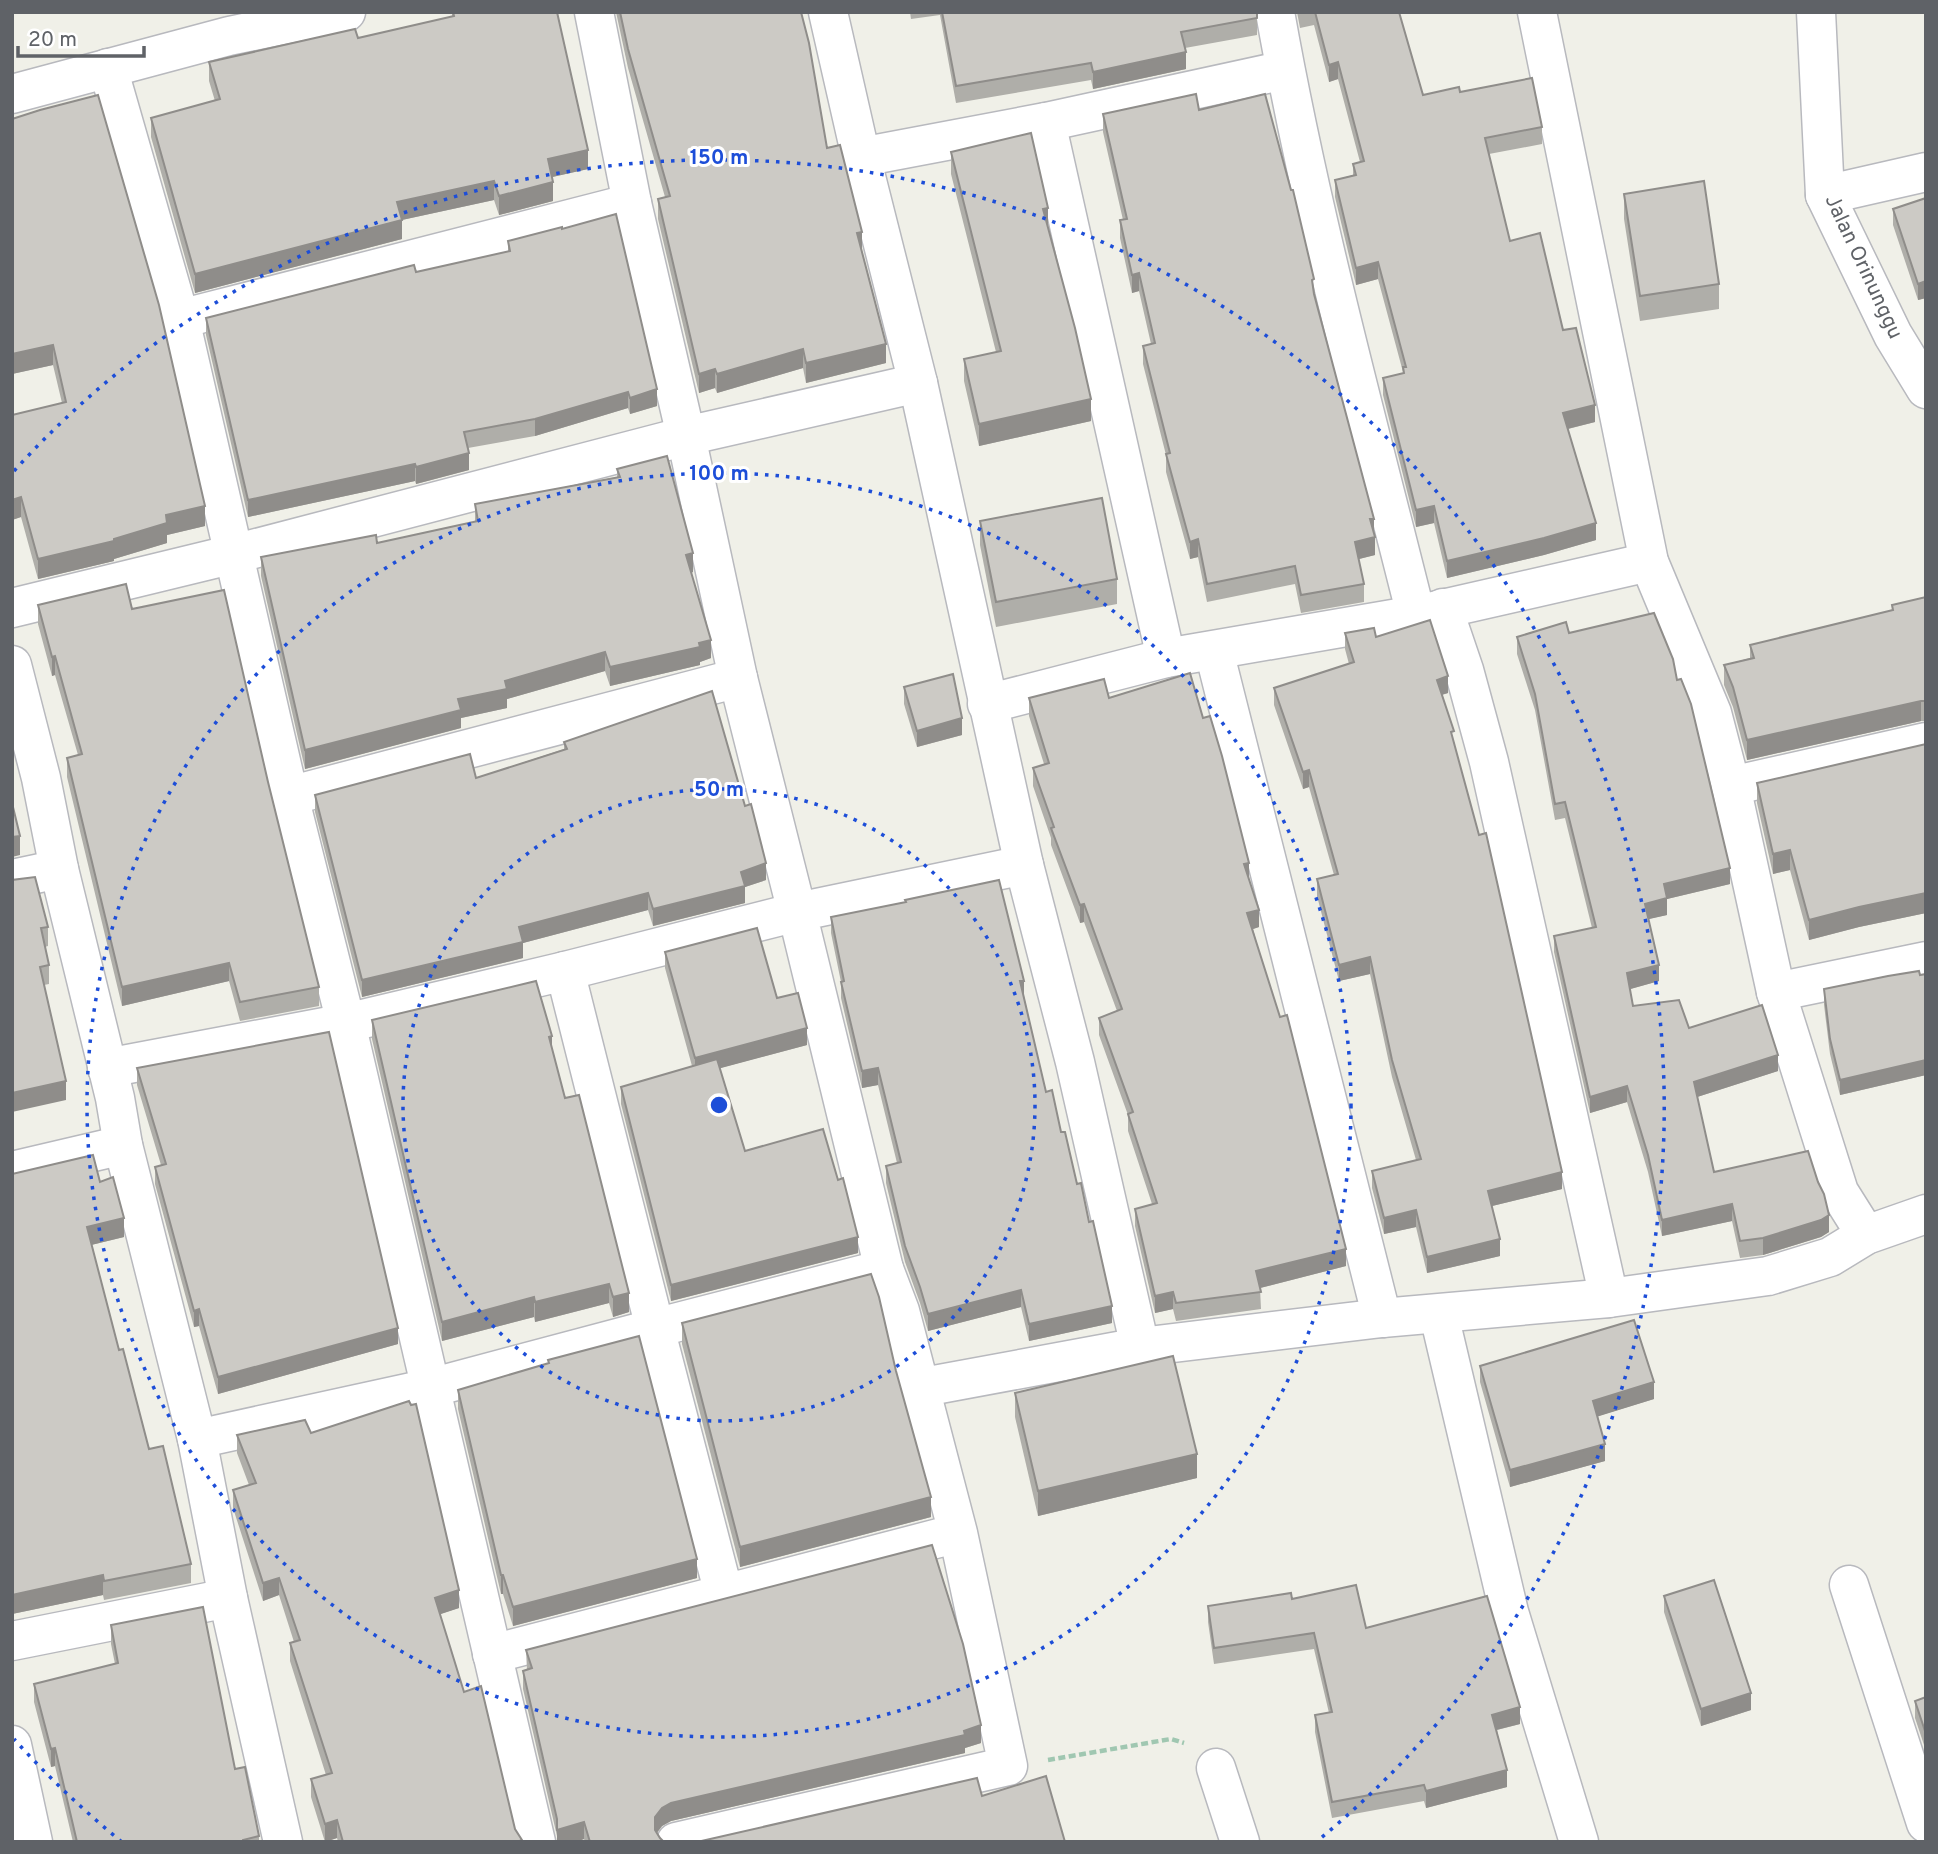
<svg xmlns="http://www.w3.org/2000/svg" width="1938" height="1854" font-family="Overpass,sans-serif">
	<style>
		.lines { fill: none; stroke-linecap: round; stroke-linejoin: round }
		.street-casing { stroke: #b8b9be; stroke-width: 41 }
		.path { stroke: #a0c7b1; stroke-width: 4.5; stroke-dasharray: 7 3.5; stroke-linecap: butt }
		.street { stroke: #fff; stroke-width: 38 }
		.wall { fill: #afaea9 }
		.shaded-wall { fill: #8f8d8a }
		.building { fill: #cccac5; stroke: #8f8d8a; stroke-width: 2 }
		.ring { fill: none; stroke: #1d4ed8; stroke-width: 3.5; stroke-dasharray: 3.5 7 }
		.labels { text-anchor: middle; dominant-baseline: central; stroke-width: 6; stroke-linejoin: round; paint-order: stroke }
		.street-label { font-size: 21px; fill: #5f6267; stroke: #fff }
		.centre { fill: #1d4ed8; stroke: #fff; stroke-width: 3.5 }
		.ring-label { font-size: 21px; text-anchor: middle; font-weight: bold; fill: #1d4ed8; stroke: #fff; stroke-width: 6; stroke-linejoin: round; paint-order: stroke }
	</style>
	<rect width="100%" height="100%" fill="#f0f0e8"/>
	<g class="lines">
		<g class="street-casing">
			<g id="street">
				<path d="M594 12 632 203"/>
				<path d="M828 12 861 157 918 383 1024 865"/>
				<path d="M1275 12C1311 215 1366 415 1416 615"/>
				<path d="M1537 12 1649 562 1712 713 1731 786 1776 992 1839 1192 1866 1235"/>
				<path d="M1816 12 1825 195 1893 335 1926 389"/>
				<path d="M108 68 180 319 632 203 686 436 918 383"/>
				<path d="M12 94 229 36 346 12"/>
				<path d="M1046 122 1166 658"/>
				<path d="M861 157 1046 122 1285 70"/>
				<path d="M1825 195 1926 172"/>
				<path d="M180 319 289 796 346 1023 536 1842"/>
				<path d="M12 608 234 554 686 436 738 678 797 912 565 971 346 1023 107 1068"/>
				<path d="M1443 608 1464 670 1489 762 1609 1298"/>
				<path d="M1214 651 1382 1318"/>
				<path d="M12 665 41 778 59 869 115 1098 123 1145 197 1439 228 1598 283 1842"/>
				<path d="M987 704 1166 658 1416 615 1649 562"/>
				<path d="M1731 786 1926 742"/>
				<path d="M289 796 738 678"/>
				<path d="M12 879 59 869"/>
				<path d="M1776 992 1926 961"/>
				<path d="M12 1171 123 1145"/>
				<path d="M884 1269 797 912 1024 865 1075 1062 1140 1347"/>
				<path d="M1439 1315 1509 1612 1579 1842"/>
				<path d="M918 1388 1140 1347 1382 1318 1609 1298 1768 1276 1830 1257 1866 1235 1926 1214"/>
				<path d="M197 1439 430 1388 655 1328 565 971"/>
				<path d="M1849 1585 1926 1823"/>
				<path d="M12 1641 228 1598"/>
				<path d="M492 1654 724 1594"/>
				<path d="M12 1745 33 1842"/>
				<path d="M1216 1768 1240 1842"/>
				<path d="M676 1842 1008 1766 958 1533 900 1311 884 1269 655 1328 724 1594 958 1533"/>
			</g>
		</g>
		<path class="path" d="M1048 1760 1171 1739 1184 1743"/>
		<use href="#street" class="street"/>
	</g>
	<g class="wall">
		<path d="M452 12H557L588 169 552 177 553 201 499 215 494 200 402 220V239L195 293 151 137V118L215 101 209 81V62L358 38 452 17Z"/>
		<path d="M616 12H801L827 148 862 251 886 363 806 383 803 368 717 393 715 388 699 393 658 219V199L665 197 628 68Z"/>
		<path d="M910 12H1257V35L1185 48 1186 69 1093 89 1091 80 956 103 940 15 911 19Z"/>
		<path d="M1297 12H1399L1423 95 1460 92 1542 127V144L1489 154 1510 241 1563 330 1595 422 1568 429 1596 540 1544 555 1447 578 1434 523 1416 527 1383 395V378L1403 373V372L1378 279 1356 285 1335 197V180L1353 175V164L1360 162 1338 79 1329 82 1314 25 1300 28Z"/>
		<path d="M1199 110 1314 291 1374 533 1375 555 1359 559 1364 584V602L1301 613 1295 584 1207 602 1198 557 1190 559 1166 472V455L1143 364V346L1151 344 1139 291 1132 293 1120 238V220H1123L1103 132V114Z"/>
		<path d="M12 119 205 526 167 535V543L114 559V561L38 579 21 517 12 520V415L62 403 53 365 12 374Z"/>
		<path d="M951 152 1048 227 1091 421 979 446 964 381V359L996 352 951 174Z"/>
		<path d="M1624 194 1719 284V309L1640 321 1624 219Z"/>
		<path d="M1926 198V298L1918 300 1893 225V209Z"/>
		<path d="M508 241 657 406 630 414 628 408 535 436 468 448 469 470 416 484 415 481 248 517 206 335V318L508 252Z"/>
		<path d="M617 469 693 572 691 573 711 658 700 662V665L610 686 605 671 507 699V708L461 718V728L305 769 261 576V557L377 543 475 522V504L617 477Z"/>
		<path d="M980 521 1117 579V604L996 627 980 545Z"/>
		<path d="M1926 597V721H1921L1747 760 1733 707 1724 685V665L1750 658V645L1892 610V605Z"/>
		<path d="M38 605 132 609 268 782 319 987V1006L240 1021 229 981 122 1006 67 777V758L78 755 55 675 52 676 38 624Z"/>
		<path d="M1345 633 1376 637 1448 693 1442 695 1562 1189 1492 1206 1500 1256 1427 1273 1416 1227 1384 1234 1372 1188V1171L1416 1160 1392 1077 1370 974 1339 981 1317 896V879L1334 875 1309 787 1303 789 1274 705V688L1349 664 1345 649Z"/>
		<path d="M1569 633 1677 680 1730 884 1667 899V915L1648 919 1659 981 1630 989 1633 1006 1689 1028 1778 1071 1697 1097 1714 1172 1829 1232 1821 1237 1763 1255 1740 1258 1732 1221 1662 1236 1648 1172 1627 1102 1590 1113 1554 952V936L1592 928 1565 818 1555 820 1535 710 1517 654V637Z"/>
		<path d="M904 687 962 735 917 747 904 704Z"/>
		<path d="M1029 698H1109L1249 879 1259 927 1253 929 1346 1266 1260 1288 1261 1309 1176 1321 1173 1309 1155 1313 1135 1226V1209L1152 1204 1128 1131V1115L1099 1035V1018L1117 1011 1084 922 1080 923 1051 845V838L1033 786V768L1044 764 1029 716Z"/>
		<path d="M564 742 766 880 745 887V903L653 926 648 910 523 943V958L362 997 315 812V795L476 778 564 749Z"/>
		<path d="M1926 744V913L1859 927 1809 940 1790 870 1773 874 1757 803V783Z"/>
		<path d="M12 880 48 927V946L45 947 49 965V984L44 985 66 1100Z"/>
		<path d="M831 917 1024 996 1046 1092 1061 1132 1077 1184 1112 1323 1029 1341 1021 1307 928 1331 920 1303 905 1262 886 1183V1166L897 1163 878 1085 862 1088 841 998V982L831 933Z"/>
		<path d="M665 952 777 998 807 1045 720 1068 745 1151 858 1253 671 1301 621 1104V1087L692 1066 665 968Z"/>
		<path d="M1926 974V1075L1840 1095 1830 1054 1824 1005V989Z"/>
		<path d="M372 1020 552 1051 565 1098 629 1312 613 1317 609 1303 535 1322 534 1317 442 1341 372 1039Z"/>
		<path d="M137 1068 398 1344 218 1394 199 1326 194 1327 155 1184V1167L161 1165 137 1085Z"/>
		<path d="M12 1174 100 1182 124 1237 91 1245 119 1350 149 1449 191 1564V1583L104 1600 103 1595 12 1614Z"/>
		<path d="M682 1323 931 1517 740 1567 682 1344Z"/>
		<path d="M548 1360 697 1578 513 1626 503 1594H501L458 1409V1390L548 1363Z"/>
		<path d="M1480 1366 1654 1399 1598 1416 1605 1461 1510 1487 1480 1382Z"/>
		<path d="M1015 1393 1197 1478 1038 1516 1015 1417Z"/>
		<path d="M311 1433 459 1608 440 1614 464 1692 515 1829 522 1842H338L337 1838 325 1842 311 1797V1779L326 1775 290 1661V1643L294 1642 279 1595 263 1601 233 1508V1490L249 1485 237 1453V1435Z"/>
		<path d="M1664 1596 1751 1710 1701 1726 1664 1612Z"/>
		<path d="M1292 1599 1366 1628 1520 1724 1497 1730 1507 1787 1426 1808 1424 1801 1332 1818 1315 1732V1715L1329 1713 1314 1649 1214 1664 1208 1622V1606Z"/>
		<path d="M111 1625 235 1769 259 1836V1842H73L55 1766 51 1767 34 1702V1684L115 1664 111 1644Z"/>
		<path d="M526 1650 981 1743 965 1748V1753L671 1821 662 1826 657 1833 660 1838 664 1842H585L584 1839 576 1842H557V1836L523 1689V1671L527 1670Z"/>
		<path d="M1926 1697V1751L1915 1718V1701Z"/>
	</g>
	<g class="shaded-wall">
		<path d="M1186 52V69L1093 89V72Z"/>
		<path d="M1338 62V79L1329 82V65Z"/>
		<path d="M588 150V169L548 178V159Z"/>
		<path d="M494 181V200L397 221V202Z"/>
		<path d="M553 182V201L499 215V196Z"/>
		<path d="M1048 208V230L1043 209Z"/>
		<path d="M402 220V239L195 293V274Z"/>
		<path d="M862 232V251L857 233Z"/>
		<path d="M1378 262V279L1356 285V268Z"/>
		<path d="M1139 273V291L1132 293V275Z"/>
		<path d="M1926 281V298L1918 300V284Z"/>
		<path d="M886 344V363L806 383V363Z"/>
		<path d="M53 345V365L12 374V354Z"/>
		<path d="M803 349V368L717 393V374Z"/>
		<path d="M715 369V388L699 393V374Z"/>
		<path d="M657 389V406L630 414V398Z"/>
		<path d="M628 392V408L535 436V419Z"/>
		<path d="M1091 399V421L979 446V424Z"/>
		<path d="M1595 405V422L1563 430V413Z"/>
		<path d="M469 453V470L416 484V467Z"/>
		<path d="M415 464V481L248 517V500Z"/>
		<path d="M21 497V517L12 520V500Z"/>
		<path d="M205 506V526L167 535V543L114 559V561L38 579V559L114 539 166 515Z"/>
		<path d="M1434 506V523L1416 527V510Z"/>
		<path d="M1370 519H1374V536Z"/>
		<path d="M1596 523V540L1544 555 1447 578V561Z"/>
		<path d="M1375 537V555L1355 560V542Z"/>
		<path d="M1198 539V557L1190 559V542Z"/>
		<path d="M693 553V572L686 574V555Z"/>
		<path d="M711 640V658L700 662V665L610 686V667Z"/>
		<path d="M605 652V671L507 699V708L461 718V728L305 769V750L458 699 505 681Z"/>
		<path d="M55 656V675L52 676V657Z"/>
		<path d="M1448 676V693L1437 696V680Z"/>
		<path d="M1921 701V721L1747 760V740Z"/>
		<path d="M962 718V735L917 747V731Z"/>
		<path d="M1309 770V787L1303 789V772Z"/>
		<path d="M20 836V855L12 857V837Z"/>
		<path d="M1790 850V870L1773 874V854Z"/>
		<path d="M766 863V880L745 887V903L653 926V909L741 872Z"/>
		<path d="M1249 863V880L1244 864Z"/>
		<path d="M1730 868V884L1667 899V915L1645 920V904L1664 884Z"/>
		<path d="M648 893V910L523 943V958L362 997V980L519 927Z"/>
		<path d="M1926 893V913L1859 927 1809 940V920L1859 907Z"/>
		<path d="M1084 904V922L1080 923V905Z"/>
		<path d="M1259 910V927L1247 931V913Z"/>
		<path d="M1370 957V974L1339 981V965Z"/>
		<path d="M229 963V981L122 1006V987Z"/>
		<path d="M1659 965V981L1627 990V973Z"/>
		<path d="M1020 981H1024V997Z"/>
		<path d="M807 1028V1045L695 1075V1058Z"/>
		<path d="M552 1036V1056L549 1037Z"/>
		<path d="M1778 1055V1071L1694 1098V1082Z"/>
		<path d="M1926 1060V1075L1840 1095V1080Z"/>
		<path d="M878 1068V1085L862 1088V1071Z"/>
		<path d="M66 1081V1100L12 1112V1093Z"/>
		<path d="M1627 1086V1102L1590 1113V1097Z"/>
		<path d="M1562 1172V1189L1488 1207V1191Z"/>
		<path d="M1732 1204V1221L1662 1236V1220Z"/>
		<path d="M1416 1210V1227L1384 1234V1218Z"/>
		<path d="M1829 1215V1232L1821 1237 1763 1255V1238Z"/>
		<path d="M124 1218V1237L87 1246V1227Z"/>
		<path d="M858 1237V1253L671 1301V1285Z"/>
		<path d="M1500 1239V1256L1427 1273V1257Z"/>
		<path d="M1346 1249V1266L1256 1289V1271Z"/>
		<path d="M609 1284V1303L535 1322V1302Z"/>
		<path d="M1021 1290V1307L928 1331V1314Z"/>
		<path d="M1173 1292V1309L1155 1313V1296Z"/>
		<path d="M629 1293V1312L613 1317V1297Z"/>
		<path d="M534 1297V1317L442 1341V1322Z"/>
		<path d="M1112 1306V1323L1029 1341V1324Z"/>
		<path d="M199 1309V1326L194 1327V1311Z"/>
		<path d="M398 1328V1344L218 1394V1377Z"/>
		<path d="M1654 1382V1399L1593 1418V1401Z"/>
		<path d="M1605 1444V1461L1510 1487V1470Z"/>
		<path d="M1197 1454V1478L1038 1516V1491Z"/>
		<path d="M931 1497V1517L740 1567V1547Z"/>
		<path d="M697 1559V1578L513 1626V1607Z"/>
		<path d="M103 1575V1595L12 1614V1595Z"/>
		<rect x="501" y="1575" width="2" height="19"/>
		<path d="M279 1578V1595L263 1601V1583Z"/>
		<path d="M459 1590V1608L435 1616V1598Z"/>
		<path d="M1751 1693V1710L1701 1726V1709Z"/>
		<path d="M1520 1707V1724L1492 1731V1715Z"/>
		<path d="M981 1725V1743L965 1748V1753L671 1821 662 1826 655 1835V1817L662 1808 671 1803 964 1731Z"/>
		<path d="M55 1748V1766L51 1767V1749Z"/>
		<path d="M1507 1770V1787L1426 1808V1791Z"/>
		<path d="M337 1820V1838L325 1842V1824Z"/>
		<path d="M584 1822V1839L576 1842H557V1830Z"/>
	</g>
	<g class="building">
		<path d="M453 12H557L588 150 548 159 553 182 499 196 494 181 397 202 402 220 195 274 151 118 220 99 209 62 355 29 358 38 454 16Z"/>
		<path d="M620 12H801L809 43 827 148 840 145 862 232 857 233 886 344 806 363 803 349 717 374 715 369 699 374 658 199 670 196 628 49Z"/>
		<path d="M942 12H1257V18L1181 32 1186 52 1093 72 1091 63 956 86Z"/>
		<path d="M1315 12H1399L1423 95 1459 87 1460 92 1532 78 1542 127 1485 138 1510 241 1540 233 1563 330 1576 328 1595 405 1563 413 1596 523 1544 538 1447 561 1434 506 1416 510 1383 378 1404 373 1403 367H1406L1378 262 1356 268 1335 180 1356 175 1353 164 1364 161 1338 62 1329 65Z"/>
		<path d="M1196 94 1199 110 1265 94 1291 190H1293L1314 279 1312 280 1314 294 1374 519H1370L1375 537 1355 542 1364 584 1301 595 1295 566 1207 584 1198 539 1190 542 1166 454 1170 453 1143 346 1155 343 1139 273 1132 275 1120 220 1127 219 1103 114Z"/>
		<path d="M98 95 159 305 205 506 166 515 167 523 114 539V541L38 559 21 497 12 500V415L66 402 53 345 12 354V119L40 110Z"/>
		<path d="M1031 133 1048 208 1043 209 1075 328 1091 399 979 424 964 359 1001 351 951 152Z"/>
		<path d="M1704 181 1719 284 1640 296 1624 194Z"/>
		<path d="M1926 198V281L1918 284 1893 209Z"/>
		<path d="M616 214 657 389 630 398 628 392 535 419 464 432 469 453 416 467 415 464 248 500 206 318 414 265 416 272 510 251 508 241 562 227V229Z"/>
		<path d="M667 456 693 553 686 555 711 640 699 643 700 647 610 667 605 652 505 681 507 689 458 699 461 710 305 750 261 557 376 535 377 543 478 521 475 504 620 477 617 469Z"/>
		<path d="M1102 498 1117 579 996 602 980 521Z"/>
		<path d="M126 584 132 609 224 590 268 782 319 987 240 1002 229 963 122 987 67 758 82 754 55 656 52 657 38 605Z"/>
		<path d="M1926 597V701H1921L1747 740 1733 687 1724 665 1754 658 1750 645 1893 610 1892 605Z"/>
		<path d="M1654 613 1673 659 1677 680 1681 679 1691 704 1730 868 1664 884 1667 898 1645 904 1659 965 1627 973 1633 1006 1679 1000 1689 1028 1762 1005 1778 1055 1694 1082 1714 1172 1808 1151 1818 1182 1824 1194 1829 1215 1821 1220 1763 1238 1740 1241 1732 1204 1662 1220 1648 1155 1627 1086 1590 1097 1554 936 1596 927 1565 802 1555 804 1535 694 1517 637 1566 622 1569 633Z"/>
		<path d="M1430 620 1448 676 1437 680 1454 731 1451 732 1479 835 1486 833 1562 1172 1488 1191 1500 1239 1427 1257 1416 1210 1384 1218 1372 1171 1421 1159 1392 1060 1370 957 1339 965 1317 879 1338 874 1309 770 1303 772 1274 688 1354 662 1345 633 1374 628 1376 637Z"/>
		<path d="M1190 673 1203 718 1210 716 1222 756 1249 863 1244 864 1259 910 1247 913 1280 1017 1287 1015 1346 1249 1256 1271 1261 1292 1176 1303 1173 1292 1155 1296 1135 1209 1157 1203 1128 1114 1133 1112 1099 1018 1122 1009 1084 904 1080 905 1051 828 1054 827 1033 768 1049 763 1029 698 1104 679 1109 698Z"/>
		<path d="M953 674 962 718 917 731 904 687Z"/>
		<path d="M712 691 745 806 751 804 766 863 741 872 745 886 653 909 648 893 519 927 523 942 362 980 315 795 470 754 476 778 567 749 564 742Z"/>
		<path d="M1926 744V893L1859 907 1809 920 1790 850 1773 854 1757 783Z"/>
		<path d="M12 803 20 836 12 837Z"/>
		<path d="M35 877 48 927 41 928 49 965 40 967 66 1081 12 1093V880Z"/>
		<path d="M999 880 1024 981H1020L1046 1092 1052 1090 1061 1132H1065L1077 1184 1081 1183 1089 1222 1093 1221 1112 1306 1029 1324 1021 1290 928 1314 920 1287 905 1246 886 1166 901 1162 878 1068 862 1071 841 982 844 981 831 917 906 902 905 900Z"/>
		<path d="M757 928 777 998 798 993 807 1028 695 1058 665 952Z"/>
		<path d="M1919 971 1920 975 1926 974V1060L1840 1080 1830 1039 1824 989 1888 976Z"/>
		<path d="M536 981 552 1036 549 1037 565 1098 579 1095 629 1293 613 1297 609 1284 535 1302 534 1297 442 1322 372 1020Z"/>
		<path d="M329 1032 398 1328 218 1377 199 1309 194 1311 155 1167 166 1164 137 1068Z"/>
		<path d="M717 1059 745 1151 823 1129 838 1180 843 1178 858 1237 671 1285 621 1087Z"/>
		<path d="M93 1155 100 1182 113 1177 124 1218 87 1227 119 1350 123 1349 149 1449 163 1446 191 1564 104 1581 103 1575 12 1595V1174Z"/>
		<path d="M871 1274 879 1297 896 1371 931 1497 740 1547 682 1323Z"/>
		<path d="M1634 1320 1654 1382 1593 1401 1605 1444 1510 1470 1480 1366Z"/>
		<path d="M639 1336 697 1559 513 1607 503 1575H501L458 1390 549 1363 548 1360Z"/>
		<path d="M1173 1356 1197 1454 1038 1491 1015 1393Z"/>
		<path d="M409 1401 411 1405 416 1404 459 1590 435 1598 464 1692 481 1686 515 1829 522 1840 517 1842H343L337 1820 325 1824 311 1779 332 1773 290 1643 300 1640 279 1578 263 1583 233 1490 256 1483 237 1435 305 1420 311 1433Z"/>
		<path d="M932 1545 963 1644 981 1725 964 1731 965 1735 671 1803 662 1808 655 1817V1830L660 1838 664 1842H590L584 1822 557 1830V1819L523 1671 532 1668 526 1650Z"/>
		<path d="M1714 1580 1751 1693 1701 1709 1664 1596Z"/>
		<path d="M1356 1585 1366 1628 1487 1596 1520 1707 1492 1715 1507 1770 1426 1791 1424 1785 1332 1802 1315 1715 1332 1712 1314 1633 1214 1648 1208 1606 1291 1593 1292 1599Z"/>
		<path d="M203 1607 235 1769 245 1767 259 1836 243 1840V1842H77L55 1748 51 1749 34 1684 118 1663 111 1625Z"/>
		<path d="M1926 1697V1734L1915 1701Z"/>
		<path d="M1046 1776 1065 1842H697L977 1778 982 1796Z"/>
	</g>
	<g class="ring">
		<circle cx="719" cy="1105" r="316"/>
		<circle cx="719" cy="1105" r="632"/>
		<path d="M122 1842A948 948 0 0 1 14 1739M14 471A948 948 0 1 1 1316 1842"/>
	</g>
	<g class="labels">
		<g class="street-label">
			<text transform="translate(1863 267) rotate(65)">Jalan Orinunggu</text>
		</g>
	</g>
	<circle cx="719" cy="1105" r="10" class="centre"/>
	<g class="ring-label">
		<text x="719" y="164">150 m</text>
		<text x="719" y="480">100 m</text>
		<text x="719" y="796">50 m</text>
	</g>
	<rect width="1938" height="1854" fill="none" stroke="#5f6267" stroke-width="28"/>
	<path d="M18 46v10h126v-10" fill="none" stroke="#5f6267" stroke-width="3.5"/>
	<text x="28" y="46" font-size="21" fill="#5f6267" stroke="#ffffff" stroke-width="5" paint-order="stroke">20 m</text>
</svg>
